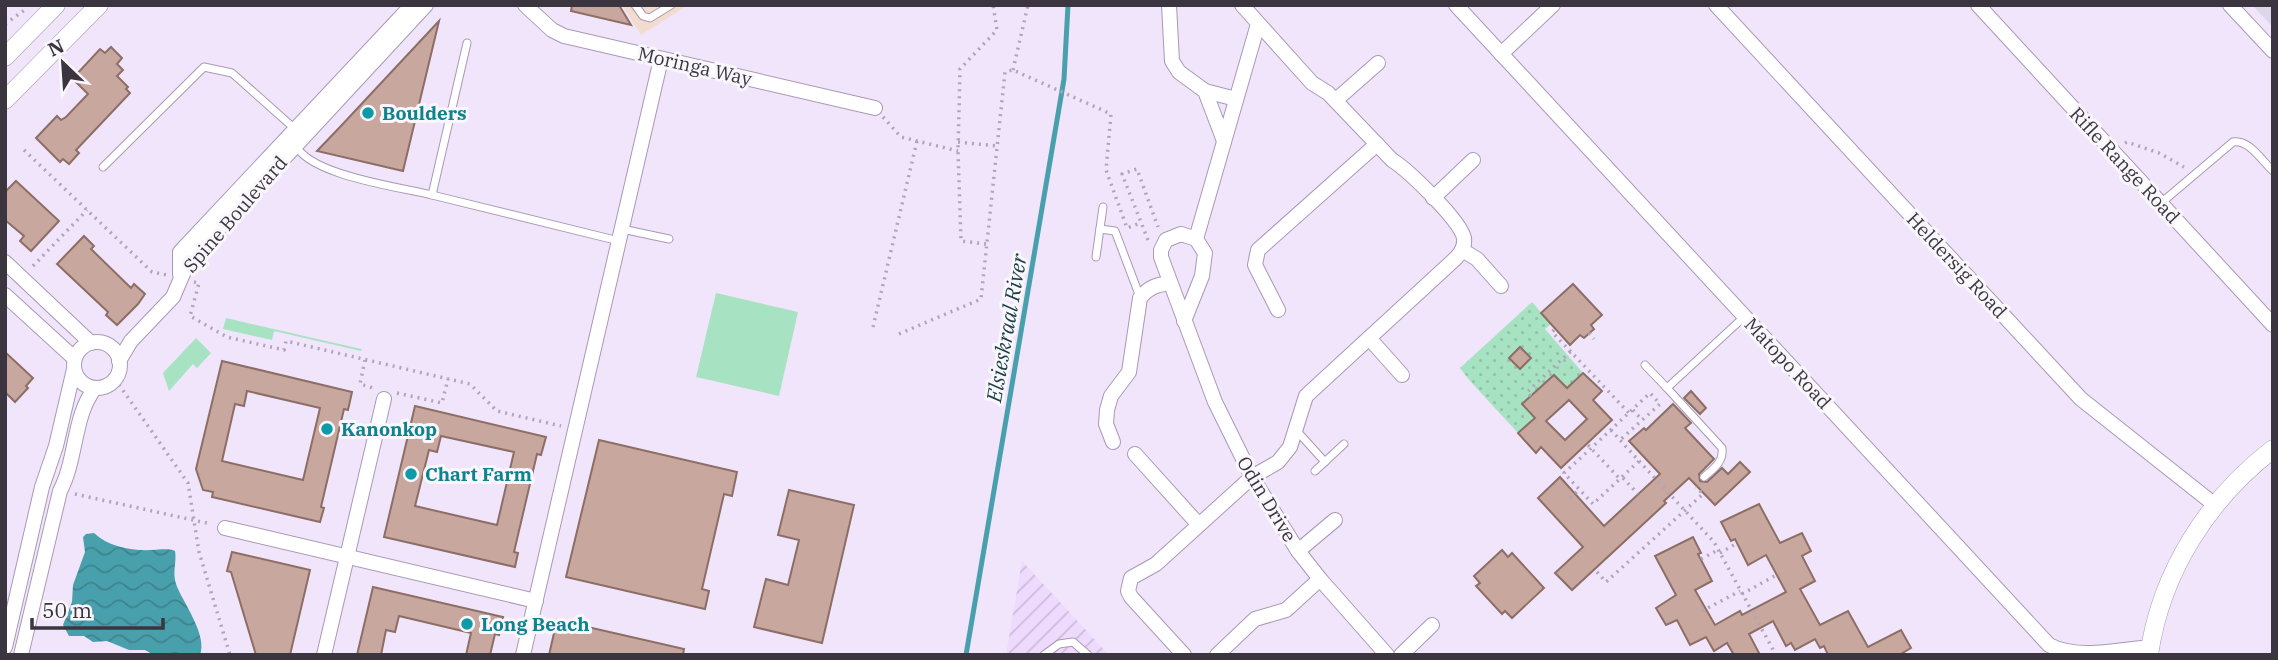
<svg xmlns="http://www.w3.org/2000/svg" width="2278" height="660" font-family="'IBM Plex Serif',serif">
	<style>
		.industrial { fill: url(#industrial-furrows) }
		.education { fill: #ddd6eb }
		.medical { fill: #f2dccf }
		.grass { fill: #a7e3c2 }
		.park { fill: url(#park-dots) }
		.water { fill: url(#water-waves) }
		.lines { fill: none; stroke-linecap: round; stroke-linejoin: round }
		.stream { stroke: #49a0ad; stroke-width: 5 }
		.building { fill: #c8a79e; stroke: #8d6e66; stroke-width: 2; fill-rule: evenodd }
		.service-casing { stroke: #a899b4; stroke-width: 9 }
		.minor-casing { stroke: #a899b4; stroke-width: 16 }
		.tertiary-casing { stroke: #a899b4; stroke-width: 19 }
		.path { stroke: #afa5b8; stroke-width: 3.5; stroke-dasharray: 2 5; stroke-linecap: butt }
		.service { stroke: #fff; stroke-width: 7 }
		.minor { stroke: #fff; stroke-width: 14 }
		.tertiary { stroke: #fff; stroke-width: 18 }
		.culture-dot { fill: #0f9aa8; stroke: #faf7fc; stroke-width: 2.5 }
		.labels { text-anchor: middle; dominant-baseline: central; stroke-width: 6; stroke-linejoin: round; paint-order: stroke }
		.street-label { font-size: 19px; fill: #3b3540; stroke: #faf7fc }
		.culture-label { font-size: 19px; font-weight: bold; fill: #0d838f; stroke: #faf7fc; text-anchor: start }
		.water-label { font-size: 21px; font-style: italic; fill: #173f45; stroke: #faf7fc }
	</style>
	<defs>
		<pattern id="industrial-furrows" width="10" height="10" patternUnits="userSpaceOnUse" patternTransform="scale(1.75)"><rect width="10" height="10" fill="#eddafd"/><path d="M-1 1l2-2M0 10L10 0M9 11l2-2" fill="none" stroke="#ccbcda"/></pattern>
		<pattern id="park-dots" width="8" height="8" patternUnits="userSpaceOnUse" patternTransform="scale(1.75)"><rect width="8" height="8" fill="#a7e3c2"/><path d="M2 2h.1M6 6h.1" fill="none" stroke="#91c3a8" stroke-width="1.8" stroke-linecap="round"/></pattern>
		<pattern id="water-waves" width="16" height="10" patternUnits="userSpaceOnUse" patternTransform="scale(1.75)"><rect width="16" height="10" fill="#49a0ad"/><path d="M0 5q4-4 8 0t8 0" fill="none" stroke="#3e838e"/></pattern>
	</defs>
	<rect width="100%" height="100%" fill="#f1e5fc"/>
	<path class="industrial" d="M1022 561 1109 655H1006Z"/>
	<path class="education" d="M2252 5H2273V27Z"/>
	<path class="medical" d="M622 5H688L641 35Z"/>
	<g class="grass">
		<path d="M716 293 798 312 779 396 696 377Z"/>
		<path d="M226 318 361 349H362L361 351 274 331 272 340 223 329Z"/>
		<path d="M196 338 211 353 197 368 193 364 169 391 163 373Z"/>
	</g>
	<path class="park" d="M1532 302 1551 324 1545 329 1583 373 1567 388 1554 375 1531 396 1535 418 1518 433 1470 381 1460 368Z"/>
	<path class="water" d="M94 533C108 547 133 551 152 550 160 550 167 548 175 551 177 562 172 572 176 584 183 603 208 635 200 655H154L145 650H129L107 641 93 642 84 636H69L63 625 72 602 73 585 85 552 83 537 86 534Z"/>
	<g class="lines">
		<path class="stream" d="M966 655 1064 79 1068 5"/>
	</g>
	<g class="building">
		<path d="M572 5H619L631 25 571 11Z"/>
		<path d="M439 21 403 171 317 151 340 127Z"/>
		<path d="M111 47 122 58 117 64 123 70 117 76 128 87 126 89 130 93 76 150 79 153 69 164 63 159 60 162 36 138 57 116 61 120 66 117 88 94 76 82 78 79 75 76 100 49 105 53Z"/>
		<path d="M16 181 59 221 31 251 20 241 24 236 5 220V192Z"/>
		<path d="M84 236 94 246 91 249 131 288 134 284 145 294 138 304 117 325 106 315 108 312 57 264Z"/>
		<path d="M1573 284 1602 315 1591 325 1594 329 1584 338 1580 335 1570 345 1541 313Z"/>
		<path d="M1520 347 1531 358 1520 369 1509 358Z"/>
		<path d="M5 352 33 378 26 386 28 388 15 402 5 392Z"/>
		<path d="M222 361 352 392 348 410 344 409 321 507 324 508 320 522 212 497 213 492 203 490 196 469ZM247 391 320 408 303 480 222 461 235 404 244 406Z"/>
		<path d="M1583 373 1602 391 1593 400 1612 420 1561 468 1541 447 1536 453 1518 433 1535 418 1522 404 1554 375 1567 388ZM1569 400 1587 419 1565 440 1546 421Z"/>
		<path d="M1691 391 1706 408 1700 414 1684 398Z"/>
		<path d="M1673 404 1691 423 1685 428 1714 459 1699 474 1700 481 1707 482 1722 468 1728 474 1740 462 1750 472 1715 505 1689 478 1664 501 1666 503 1572 590 1555 573 1583 547 1538 498 1560 477 1604 526 1660 474 1629 441 1644 428 1646 430Z"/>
		<path d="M415 406 546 437 541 455 537 454 514 552 518 553 515 567 384 537ZM441 436 514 452 497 525 415 506 429 450 437 452Z"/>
		<path d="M599 440 737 472 732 496 724 494 702 589 709 591 705 609 566 577Z"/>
		<path d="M789 490 854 505 822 643 754 627 766 579 788 585 799 540 778 535Z"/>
		<path d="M1759 504 1780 543 1802 533 1811 551 1802 556 1815 581 1800 589 1820 625 1848 611 1868 647 1901 630 1911 648 1899 655H1828L1824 646 1820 648 1815 639 1795 650 1791 643 1786 646 1773 621 1749 634 1760 655H1734L1727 643 1714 651 1706 637 1690 645 1677 620 1666 625 1656 608 1676 595 1655 556 1693 537 1701 553 1698 554 1712 581 1695 590 1715 625 1740 611 1742 615 1786 592 1766 555 1748 565 1735 539 1731 541 1721 522Z"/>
		<path d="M1502 550 1508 557 1512 553 1544 588 1512 618 1505 611 1502 614 1476 586 1480 583 1474 576Z"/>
		<path d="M232 552 310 570 290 655H256L231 572 227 571Z"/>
		<path d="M373 587 503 617 499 635 495 634 490 655H466L471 633 399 616 395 632 386 630 381 655H357Z"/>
		<path d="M557 620 684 649 683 655H549Z"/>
	</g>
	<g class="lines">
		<g class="service-casing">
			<g id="service">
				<path d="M635 5 643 16 650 18 671 5"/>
				<path d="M295 144C308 175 399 187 432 195L467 43"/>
				<path d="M103 167 204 67 232 73 295 129"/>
				<path d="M432 195 619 241"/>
				<path d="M2161 203 2233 142C2249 139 2262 161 2273 171"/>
				<path d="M622 229 669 239"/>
				<path d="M1100 229 1115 231 1140 297"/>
				<path d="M1096 257 1103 207"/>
				<path d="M1645 365 1667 388 1745 316"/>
				<path d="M1667 388 1722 448C1724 462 1713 469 1704 477"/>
				<path d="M1296 430 1325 462"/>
				<path d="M1315 471 1344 444"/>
				<path d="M1044 655 1059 644 1073 642 1088 655"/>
			</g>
		</g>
		<g class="minor-casing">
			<g id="minor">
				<path d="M525 5 552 30 564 36 875 108"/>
				<path d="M1169 5 1172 61 1179 72 1205 91 1224 141"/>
				<path d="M1456 5 2049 645C2077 660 2119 650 2150 647"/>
				<path d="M1716 5 2081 399 2215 505"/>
				<path d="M1978 5 2273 325"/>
				<path d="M2230 5 2273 51"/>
				<path d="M1501 54 1553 5"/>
				<path d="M1205 91 1236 99"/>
				<path d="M1336 100 1378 63"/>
				<path d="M1433 198 1473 160"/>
				<path d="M1196 239 1258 24"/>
				<path d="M1462 250 1477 259 1501 286"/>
				<path d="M5 262 91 343"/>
				<path d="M180 274V252L412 5"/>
				<path d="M5 295 74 358"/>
				<path d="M1278 310 1255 265 1258 250 1377 144"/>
				<path d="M1184 321 1202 276 1205 253 1196 239 1181 234 1166 240 1161 250V257L1215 402 1252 477 1298 551 1320 579 1387 655"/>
				<path d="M1369 338 1402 375"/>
				<circle cx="97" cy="365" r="23"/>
				<path d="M119 361 131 341 173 297 188 262 426 5"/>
				<path d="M1113 442 1106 424 1107 410 1111 396 1129 372 1140 298C1149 287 1156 285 1170 283"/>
				<path d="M1135 454 1199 525"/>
				<path d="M225 528 536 601"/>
				<path d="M1298 551 1335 520"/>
				<path d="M5 647 42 487 56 446 74 369"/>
				<path d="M21 655 60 491C77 459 73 416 95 388"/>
				<path d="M324 655 384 399"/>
				<path d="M523 655 661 59"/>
				<path d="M1184 655 1131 597 1128 591 1131 578 1156 564 1252 477 1278 462 1290 447 1306 396 1456 258C1462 252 1465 246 1464 238 1460 220 1408 170 1392 160L1328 93 1312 83 1242 5"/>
				<path d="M1217 655 1255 619 1286 610 1320 579"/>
				<path d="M1401 655 1432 625"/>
			</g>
		</g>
		<g class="tertiary-casing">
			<g id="tertiary">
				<path d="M5 57 56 5"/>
				<path d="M5 100 99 5"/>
				<path d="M2149 655C2161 572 2208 499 2273 449"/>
			</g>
		</g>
		<g class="path">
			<path d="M5 24 26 9"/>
			<path d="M1013 70 1028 5"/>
			<path d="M883 117 901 137 958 151"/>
			<path d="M958 142 997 146"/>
			<path d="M2125 143 2127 142 2159 153 2184 167"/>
			<path d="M24 150 152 272 167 275"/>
			<path d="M1148 240 1122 174 1137 169 1158 227"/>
			<path d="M986 244 961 241 958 151 960 69 997 30 993 5"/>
			<path d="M33 266 87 210"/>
			<path d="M194 282 199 283 190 316 227 337 284 350 286 341 470 384 497 411 561 426"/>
			<path d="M873 327 917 141"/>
			<path d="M1554 330 1552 332 1629 413"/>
			<path d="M1589 333 1594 339"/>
			<path d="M899 334 981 299 1005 72 1013 70 1111 114 1106 170 1127 228 1140 223"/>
			<path d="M365 360 360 384 373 388"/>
			<path d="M115 379 188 483 199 552 230 655"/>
			<path d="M397 393 442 403 448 379"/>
			<path d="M1531 396 1527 392 1571 351"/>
			<path d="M1633 410 1642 420"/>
			<path d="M1611 430 1639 461 1593 504 1564 473C1593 447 1621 420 1650 393L1660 404 1620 440"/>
			<path d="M1588 445 1620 479"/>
			<path d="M1639 461 1714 542 1776 655"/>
			<path d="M1623 478 1638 494"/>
			<path d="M75 494 211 524"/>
			<path d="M1570 498 1579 490"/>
			<path d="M1720 553 1737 543"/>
			<path d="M1701 559 1718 550"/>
			<path d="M1597 572 1606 582 1703 494 1696 487"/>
			<path d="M1742 594 1780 573"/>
			<path d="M1702 611 1740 591"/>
			<path d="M1820 655 1826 651"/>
		</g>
		<use href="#service" class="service"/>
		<use href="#minor" class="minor"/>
		<use href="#tertiary" class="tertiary"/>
	</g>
	<g class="culture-dot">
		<circle cx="368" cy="113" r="7"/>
		<circle cx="327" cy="429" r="7"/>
		<circle cx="411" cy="474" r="7"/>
		<circle cx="467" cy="624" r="7"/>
	</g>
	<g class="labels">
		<g class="street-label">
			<text transform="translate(695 66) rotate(13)">Moringa Way</text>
			<text transform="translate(2125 165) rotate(47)">Rifle Range Road</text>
			<text transform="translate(235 214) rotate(-49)">Spine Boulevard</text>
			<text transform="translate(1957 265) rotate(47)">Heldersig Road</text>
			<text transform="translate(1788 363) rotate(47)">Matopo Road</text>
			<text transform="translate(1267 499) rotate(59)">Odin Drive</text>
		</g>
		<g class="culture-label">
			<text x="382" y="113">Boulders</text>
			<text x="341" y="429">Kanonkop</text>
			<text x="425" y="474">Chart Farm</text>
			<text x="481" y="624">Long Beach</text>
		</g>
		<g class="water-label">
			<text transform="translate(1006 328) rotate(-80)">Elsieskraal River</text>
		</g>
	</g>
	<rect width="2278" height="660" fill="none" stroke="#3b3540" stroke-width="14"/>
	<g transform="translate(63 63) rotate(335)" stroke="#faf7fc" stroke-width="5" paint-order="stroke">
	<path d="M0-5L12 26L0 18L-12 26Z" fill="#3b3540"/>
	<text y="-10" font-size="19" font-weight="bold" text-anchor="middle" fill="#3b3540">N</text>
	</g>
	<path d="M32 618v10h131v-10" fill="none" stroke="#3b3540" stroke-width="3.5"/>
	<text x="42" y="618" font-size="21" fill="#3b3540" stroke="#faf7fc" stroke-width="5" paint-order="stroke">50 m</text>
</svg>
